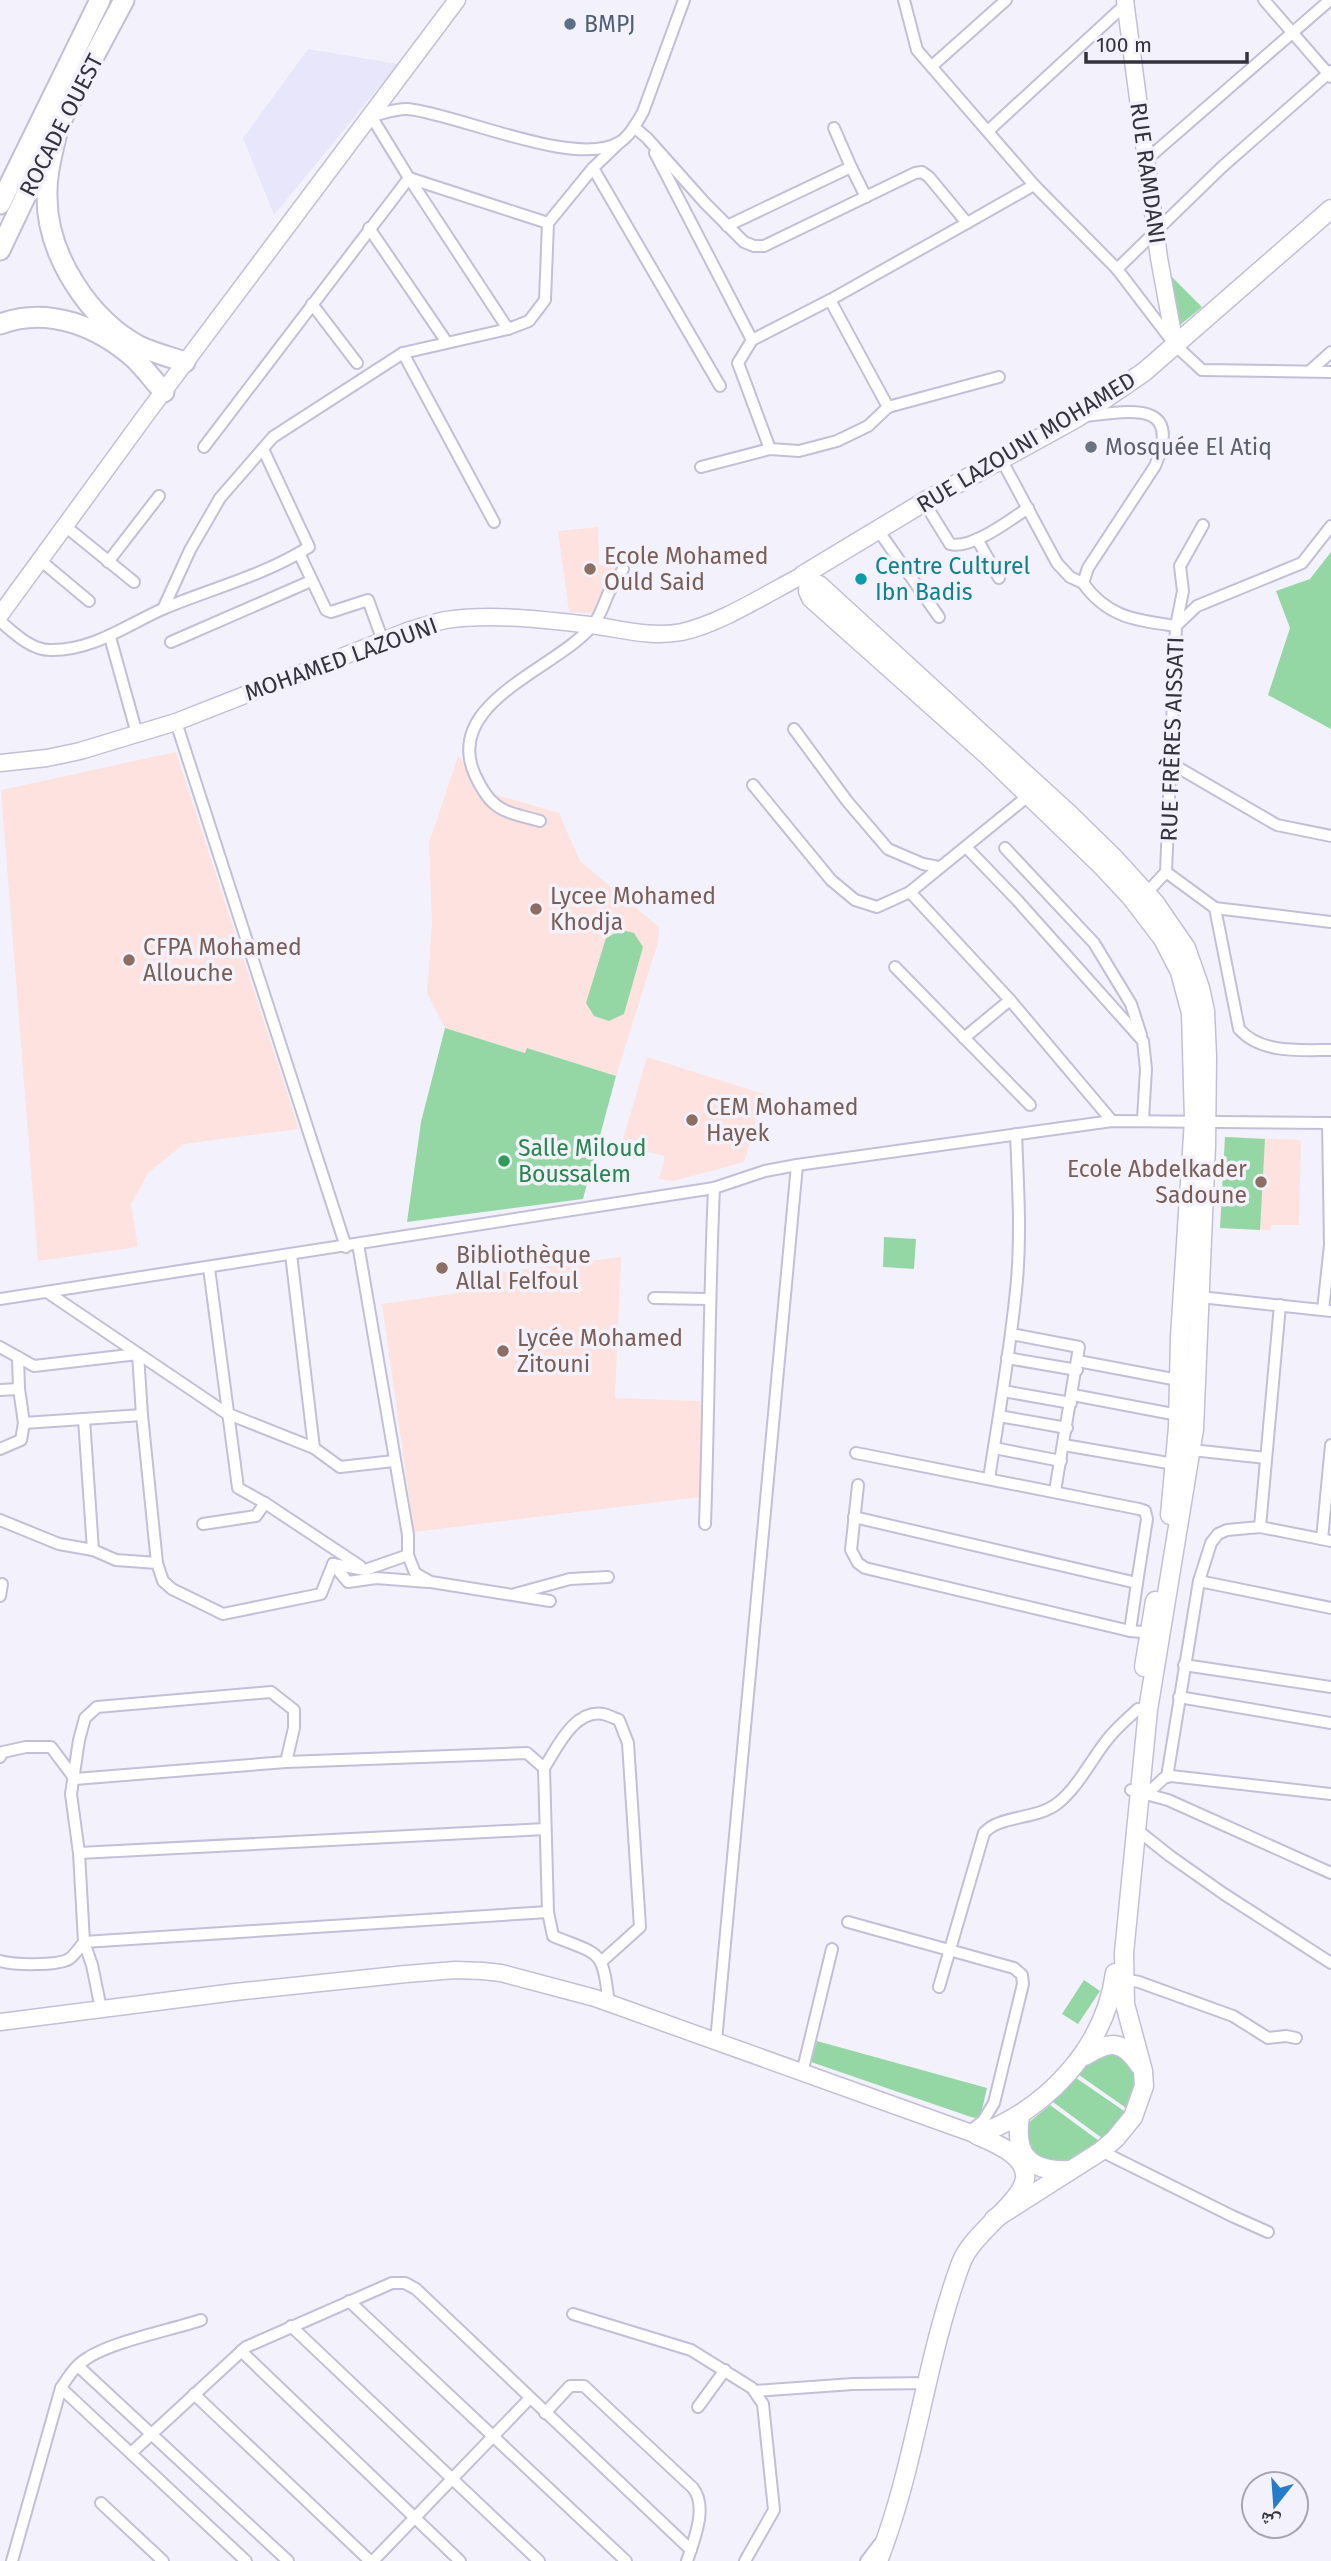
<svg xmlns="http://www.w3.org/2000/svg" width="1331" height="2561" font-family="'Fira Sans','Noto Naskh Arabic',sans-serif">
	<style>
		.built { fill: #e8e6fa }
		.education { fill: #fde2df }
		.green { fill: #94d7a5 }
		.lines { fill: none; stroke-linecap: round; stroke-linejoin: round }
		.street-casing { stroke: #c2bfd8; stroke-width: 14 }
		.secondary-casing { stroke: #c2bfd8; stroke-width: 19 }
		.primary-casing { stroke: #c2bfd8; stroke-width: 21 }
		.highway-casing { stroke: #c2bfd8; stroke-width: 23 }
		.street { stroke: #fff; stroke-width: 10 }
		.secondary { stroke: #fff; stroke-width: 16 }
		.primary { stroke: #fff; stroke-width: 18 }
		.highway { stroke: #fff; stroke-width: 19 }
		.service-dot { fill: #5c6f8a; stroke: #f3f2fc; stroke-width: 2.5 }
		.worship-dot { fill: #6b7280; stroke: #f3f2fc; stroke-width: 2.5 }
		.education-dot { fill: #8d6e63; stroke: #f3f2fc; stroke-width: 2.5 }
		.culture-dot { fill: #0f9aa8; stroke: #f3f2fc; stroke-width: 2.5 }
		.leisure-dot { fill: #2e9e5b; stroke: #f3f2fc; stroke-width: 2.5 }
		.labels { text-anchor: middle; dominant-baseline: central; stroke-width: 7; stroke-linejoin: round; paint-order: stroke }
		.service-label { font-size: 23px; fill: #4e5e75; stroke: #f3f2fc; text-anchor: start }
		.street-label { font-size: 23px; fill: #34333d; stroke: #f3f2fc }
		.worship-label { font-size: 23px; fill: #5b616d; stroke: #f3f2fc; text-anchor: start }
		.education-label { font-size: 23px; fill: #785e54; stroke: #f3f2fc; text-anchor: start }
		.culture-label { font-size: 23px; fill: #0d838f; stroke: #f3f2fc; text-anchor: start }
		.leisure-label { font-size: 23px; fill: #27864d; stroke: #f3f2fc; text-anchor: start }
	</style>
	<rect width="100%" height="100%" fill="#f3f2fc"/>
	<path class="built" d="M308 49 398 64 274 215 243 138Z"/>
	<g class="education">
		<path d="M598 527 599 565 616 564 617 574 601 614 569 612 558 531Z"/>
		<path d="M176 752 299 1129 184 1144 148 1173 131 1204 138 1247 38 1261 1 790Z"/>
		<path d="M458 756 493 794 559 813 580 861 659 927 658 942 616 1076 528 1048 526 1053 445 1028 427 993 432 923 429 843Z"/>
		<path d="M647 1057 764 1094 744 1162 674 1181 659 1179 665 1156 621 1146Z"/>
		<path d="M1225 1137 1301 1140 1299 1225H1271V1230L1220 1228Z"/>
		<path d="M621 1257 615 1398 701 1401 700 1497 414 1532 382 1304 472 1291 471 1276Z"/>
	</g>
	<g class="green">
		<path d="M1167 272 1202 307 1180 325Z"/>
		<path d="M1331 552V729L1268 695 1290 628 1276 591 1310 579Z"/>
		<path d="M621 930 634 933 643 947 624 1014 609 1021 594 1016 586 1003 606 938Z"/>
		<path d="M445 1028 525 1053 527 1048 616 1076 583 1199 407 1222 421 1122Z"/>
		<path d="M1225 1137 1265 1139 1260 1230 1220 1228Z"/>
		<path d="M884 1237 916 1239 914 1269 883 1267Z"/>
		<path d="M1084 1980 1100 1991 1078 2024 1062 2014Z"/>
		<path d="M817 2041 987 2088 981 2114 976 2118 971 2117 811 2062Z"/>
		<path d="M1116 2052 1134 2069 1133 2097 1129 2110 1079 2075 1093 2057Z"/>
		<path d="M1076 2078 1127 2113 1106 2141 1053 2102Z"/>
		<path d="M1050 2105 1102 2143 1059 2167 1027 2153V2124Z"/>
	</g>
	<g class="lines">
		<g class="street-casing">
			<g id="street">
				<path d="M904 0 917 50 1034 185 1117 269 1175 345 1202 370 1331 372"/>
				<path d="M1264 0 1331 77"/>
				<path d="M932 66 1006 0"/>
				<path d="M634 127 647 138 705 203 744 242 754 246H764L915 173 922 172 929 177 967 223 1034 185"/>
				<path d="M834 128 851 167"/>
				<path d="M988 131 1128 2"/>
				<path d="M655 153 752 340"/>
				<path d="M1146 160 1330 0"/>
				<path d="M593 168 720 386"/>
				<path d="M727 226 851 167 866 197"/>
				<path d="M369 228 446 341"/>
				<path d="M1117 269 1222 167 1331 71"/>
				<path d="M830 300 888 407"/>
				<path d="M312 304 357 363"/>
				<path d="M508 329 409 178 371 116C383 114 396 108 408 109 458 114 576 169 620 142 630 136 637 122 643 112L684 0"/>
				<path d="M403 353 494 522"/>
				<path d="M1311 370 1331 352"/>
				<path d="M1084 416C1127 412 1184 398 1155 466L1088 568 1083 583C1108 618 1136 620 1176 626L1183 591 1180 566 1203 525"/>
				<path d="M204 447 409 178 548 223"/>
				<path d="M770 449 738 363 752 340 830 300 967 223"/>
				<path d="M1001 459 1057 563 1070 577 1083 583"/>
				<path d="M701 467 770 449 799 451 837 441 868 426 888 407 999 377"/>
				<path d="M924 502 950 544C971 550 1010 520 1028 508"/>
				<path d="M65 526 134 582"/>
				<path d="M878 530 939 617"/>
				<path d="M977 539 999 578"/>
				<path d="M299 553 326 610 331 612 368 600 383 641"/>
				<path d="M40 560 89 601"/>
				<path d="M108 562 159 496"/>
				<path d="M163 609 190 550 220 498 273 437 403 353 508 329 529 321 545 300 548 223 593 168 620 142"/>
				<path d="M0 621C14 633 31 650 50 650 93 651 128 624 165 608 213 588 265 575 309 547L263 449"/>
				<path d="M110 637 137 734"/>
				<path d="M171 642 311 581"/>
				<path d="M176 722 346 1247"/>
				<path d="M794 729 847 801 888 849 923 864 939 867"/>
				<path d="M1172 764 1277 825 1331 836"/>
				<path d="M753 785 831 880 855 900 877 907 910 892 1028 796"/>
				<path d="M540 821C504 811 492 812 475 775 442 702 557 669 593 625 601 615 604 603 609 592 614 584 619 577 623 569"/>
				<path d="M966 847 1017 900 1143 1041 1146 1069 1143 1119"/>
				<path d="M1005 848 1094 943 1131 1004 1141 1035"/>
				<path d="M1166 872 1215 908 1331 922"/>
				<path d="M910 892 1010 1000 1112 1121"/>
				<path d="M1143 897 1166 872 1176 626 1197 606 1302 563 1331 526"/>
				<path d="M1215 908 1239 1029C1261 1054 1300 1050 1331 1050"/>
				<path d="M895 967 1030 1105"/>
				<path d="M964 1038 1010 1000"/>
				<path d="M291 1254 314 1448"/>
				<path d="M209 1268 238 1488 265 1503 360 1566"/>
				<path d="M47 1292 226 1413 314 1448 340 1467 394 1461"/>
				<path d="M1200 1297 1331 1311"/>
				<path d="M654 1298 709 1299"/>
				<path d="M0 1299 714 1188 765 1171 797 1165 1112 1121 1331 1123"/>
				<path d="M1323 1310 1330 1245 1328 1123"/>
				<path d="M1011 1334 1079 1347 1055 1491"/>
				<path d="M0 1347 34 1366 138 1354 142 1415 157 1563"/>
				<path d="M18 1357 19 1389 24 1423 142 1415"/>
				<path d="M1007 1358 1077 1370"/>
				<path d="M1078 1361 1178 1380"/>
				<path d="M0 1390 19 1389"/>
				<path d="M1003 1391 1071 1403"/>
				<path d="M1073 1395 1178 1415"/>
				<path d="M999 1416 1067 1428"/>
				<path d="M84 1419 93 1550"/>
				<path d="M1064 1445 1174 1464"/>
				<path d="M994 1448 1061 1461"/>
				<path d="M0 1449 21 1440 24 1423"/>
				<path d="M1192 1450 1266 1458"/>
				<path d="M989 1479C999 1413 1011 1347 1017 1280 1021 1232 1018 1183 1016 1134"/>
				<path d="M858 1485 851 1550 858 1563 865 1568 1130 1631 1154 1633"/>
				<path d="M854 1517 1137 1583 1147 1519 1145 1511 1139 1509 856 1453"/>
				<path d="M0 1520 59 1544 93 1550 116 1560 157 1563 163 1581 172 1589 223 1614 321 1594 333 1564 365 1570 408 1555V1535L358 1244"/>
				<path d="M203 1524 256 1516 265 1503"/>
				<path d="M705 1524C709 1412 709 1300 714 1188"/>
				<path d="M1260 1527 1280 1305"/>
				<path d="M1322 1539 1331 1445"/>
				<path d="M408 1555 415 1573 431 1582 550 1601"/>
				<path d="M333 1564 348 1582 376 1578 428 1582"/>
				<path d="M1199 1581 1331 1608"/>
				<path d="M515 1594 570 1579 608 1577"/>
				<path d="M0 1596 2 1584"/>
				<path d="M1130 1631 1137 1583"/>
				<path d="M1184 1665 1331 1687"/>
				<path d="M1179 1697 1331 1723"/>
				<path d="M0 1757 3 1752 26 1747H51L75 1779 286 1762 527 1753 544 1768 548 1912 84 1942C80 1947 74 1956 69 1959 57 1966 13 1965 0 1961"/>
				<path d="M544 1768C557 1748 574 1709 603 1714 608 1715 614 1718 619 1720L628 1743 640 1927 601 1962"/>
				<path d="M1167 1777 1199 1581 1211 1543 1218 1534 1227 1530 1260 1527 1331 1541"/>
				<path d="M1131 1790 1168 1800 1331 1873"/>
				<path d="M1148 1793 1164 1778 1171 1776 1331 1794"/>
				<path d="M1136 1829 1170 1856 1224 1894 1331 1963"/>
				<path d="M79 1853 545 1829"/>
				<path d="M548 1912 553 1936C602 1956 602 1948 609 2004"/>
				<path d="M848 1922 1014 1968 1022 1975 1023 1984 994 2103 983 2121 969 2132"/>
				<path d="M1119 1978 1139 1982 1233 2016 1268 2038 1286 2036 1296 2038"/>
				<path d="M939 1987 984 1833C999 1815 1037 1820 1058 1803 1078 1787 1091 1760 1107 1740 1116 1728 1127 1719 1138 1709"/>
				<path d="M101 2009 92 1965 84 1942 79 1853 71 1794 79 1740 85 1718 97 1707 271 1692 294 1710V1728L286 1762"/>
				<path d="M716 2041 797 1165"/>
				<path d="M802 2073 832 1949"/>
				<path d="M1101 2151 1232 2216 1268 2232"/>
				<path d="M349 2301 626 2561"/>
				<path d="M573 2314 691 2350 752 2388 763 2404 774 2510 745 2561"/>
				<path d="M291 2326 539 2561"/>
				<path d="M241 2351 460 2561"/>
				<path d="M78 2366 288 2561"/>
				<path d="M61 2388 246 2561"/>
				<path d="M755 2391 853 2384 929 2383"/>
				<path d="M194 2394 370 2561"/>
				<path d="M698 2407 725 2370"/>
				<path d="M545 2413 570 2386H584L693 2488C708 2507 694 2540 687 2561"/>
				<path d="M131 2453 246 2347 392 2283H405L416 2289 691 2550"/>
				<path d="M101 2503 163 2561"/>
				<path d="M12 2561 61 2388C68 2377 75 2366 86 2359 110 2342 171 2330 201 2320"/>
				<path d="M373 2561 530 2398"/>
				<path d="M866 2561 879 2544"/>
			</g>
		</g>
		<g class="secondary-casing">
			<g id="secondary">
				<path d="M1125 0 1159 258 1175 345"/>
				<path d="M0 615 148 412 457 0"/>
				<path d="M0 763 47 758 80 751 176 722 410 630C422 627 434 622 446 620 493 613 545 620 591 625 622 629 651 638 682 632 722 623 766 594 803 575"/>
				<path d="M0 2022 235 1992 406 1974 455 1970 483 1971 501 1973 595 1998 977 2135"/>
			</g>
		</g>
		<g class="primary-casing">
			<g id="primary">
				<path d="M809 581 808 591 811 598 987 755 1103 867 1131 897 1163 939 1180 972 1191 1013 1194 1120 1180 1337 1178 1427 1170 1515"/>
				<path d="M1144 1667 1155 1601"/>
				<path d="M1085 2056C1110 2040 1123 2040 1140 2066"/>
				<path d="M1020 2116C1014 2155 1029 2172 1069 2170"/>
				<path d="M977 2135C1046 2110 1105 2048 1115 1973"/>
				<path d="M994 2219 1101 2151 1115 2139 1133 2117 1144 2086 1143 2071 1125 2004 1124 1953 1148 1710 1194 1429 1206 1145 1207 1057 1205 1011 1200 988 1186 948 1155 903 1114 858 1069 814 819 585 809 581 803 575 924 502 1078 417 1144 372 1331 209"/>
				<path d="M878 2561C916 2464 925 2360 961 2263 972 2233 1021 2204 1025 2179 1028 2155 994 2143 977 2135"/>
			</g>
		</g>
		<g class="highway-casing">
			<g id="highway">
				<path d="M58 128C53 151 46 174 47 197 47 255 89 319 139 346 154 353 170 357 185 362"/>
				<path d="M0 204 100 0"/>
				<path d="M0 250 75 92 124 0"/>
				<path d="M0 324C48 306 98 326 135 359 145 369 154 381 164 392"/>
			</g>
		</g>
		<use href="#street" class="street"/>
		<use href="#secondary" class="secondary"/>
		<use href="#primary" class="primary"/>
		<use href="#highway" class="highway"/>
	</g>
	<circle class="service-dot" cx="570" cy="24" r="7"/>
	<circle class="worship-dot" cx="1091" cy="447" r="7"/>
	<g class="education-dot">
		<circle cx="590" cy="569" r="7"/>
		<circle cx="536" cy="909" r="7"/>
		<circle cx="129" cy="960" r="7"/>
		<circle cx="692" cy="1120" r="7"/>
		<circle cx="1261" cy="1182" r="7"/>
		<circle cx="442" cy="1268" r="7"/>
		<circle cx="503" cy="1351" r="7"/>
	</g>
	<circle class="culture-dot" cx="861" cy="579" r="7"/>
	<circle class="leisure-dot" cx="504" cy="1161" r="7"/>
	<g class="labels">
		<g class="service-label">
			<text x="584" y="24">BMPJ</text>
		</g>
		<g class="street-label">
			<text transform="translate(61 125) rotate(-63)">ROCADE OUEST</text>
			<text transform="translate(1148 173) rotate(82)">RUE RAMDANI</text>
			<text transform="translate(1026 442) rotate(-31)">RUE LAZOUNI MOHAMED</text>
			<text transform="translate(341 659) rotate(-20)">MOHAMED LAZOUNI</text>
			<text transform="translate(1172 739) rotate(-88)">RUE FRÈRES AISSATI</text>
		</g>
		<g class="worship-label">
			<text x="1105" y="447">Mosquée El Atiq</text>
		</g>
		<g class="education-label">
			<text x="604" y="556">Ecole Mohamed<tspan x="604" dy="26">Ould Said</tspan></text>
			<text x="550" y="896">Lycee Mohamed<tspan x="550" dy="26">Khodja</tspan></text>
			<text x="143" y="947">CFPA Mohamed<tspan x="143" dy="26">Allouche</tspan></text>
			<text x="706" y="1107">CEM Mohamed<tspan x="706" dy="26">Hayek</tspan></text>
			<text x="1247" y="1169" text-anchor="end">Ecole Abdelkader<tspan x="1247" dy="26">Sadoune</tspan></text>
			<text x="456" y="1255">Bibliothèque<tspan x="456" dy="26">Allal Felfoul</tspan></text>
			<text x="517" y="1338">Lycée Mohamed<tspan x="517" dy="26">Zitouni</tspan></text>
		</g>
		<g class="culture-label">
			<text x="875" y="566">Centre Culturel<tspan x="875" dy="26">Ibn Badis</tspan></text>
		</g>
		<g class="leisure-label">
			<text x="518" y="1148">Salle Miloud<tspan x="518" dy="26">Boussalem</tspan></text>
		</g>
	</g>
	<g transform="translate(1275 2505) rotate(197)"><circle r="33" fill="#f3f2fc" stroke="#a7a6b0" stroke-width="2"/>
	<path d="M0-5L12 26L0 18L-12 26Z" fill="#277cca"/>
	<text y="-10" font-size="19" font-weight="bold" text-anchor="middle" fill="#34333d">ش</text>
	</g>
	<path d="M1086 52v10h161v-10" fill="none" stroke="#34333d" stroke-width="3.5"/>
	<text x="1096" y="52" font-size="21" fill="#34333d" stroke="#f3f2fc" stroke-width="5" paint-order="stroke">100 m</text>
</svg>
